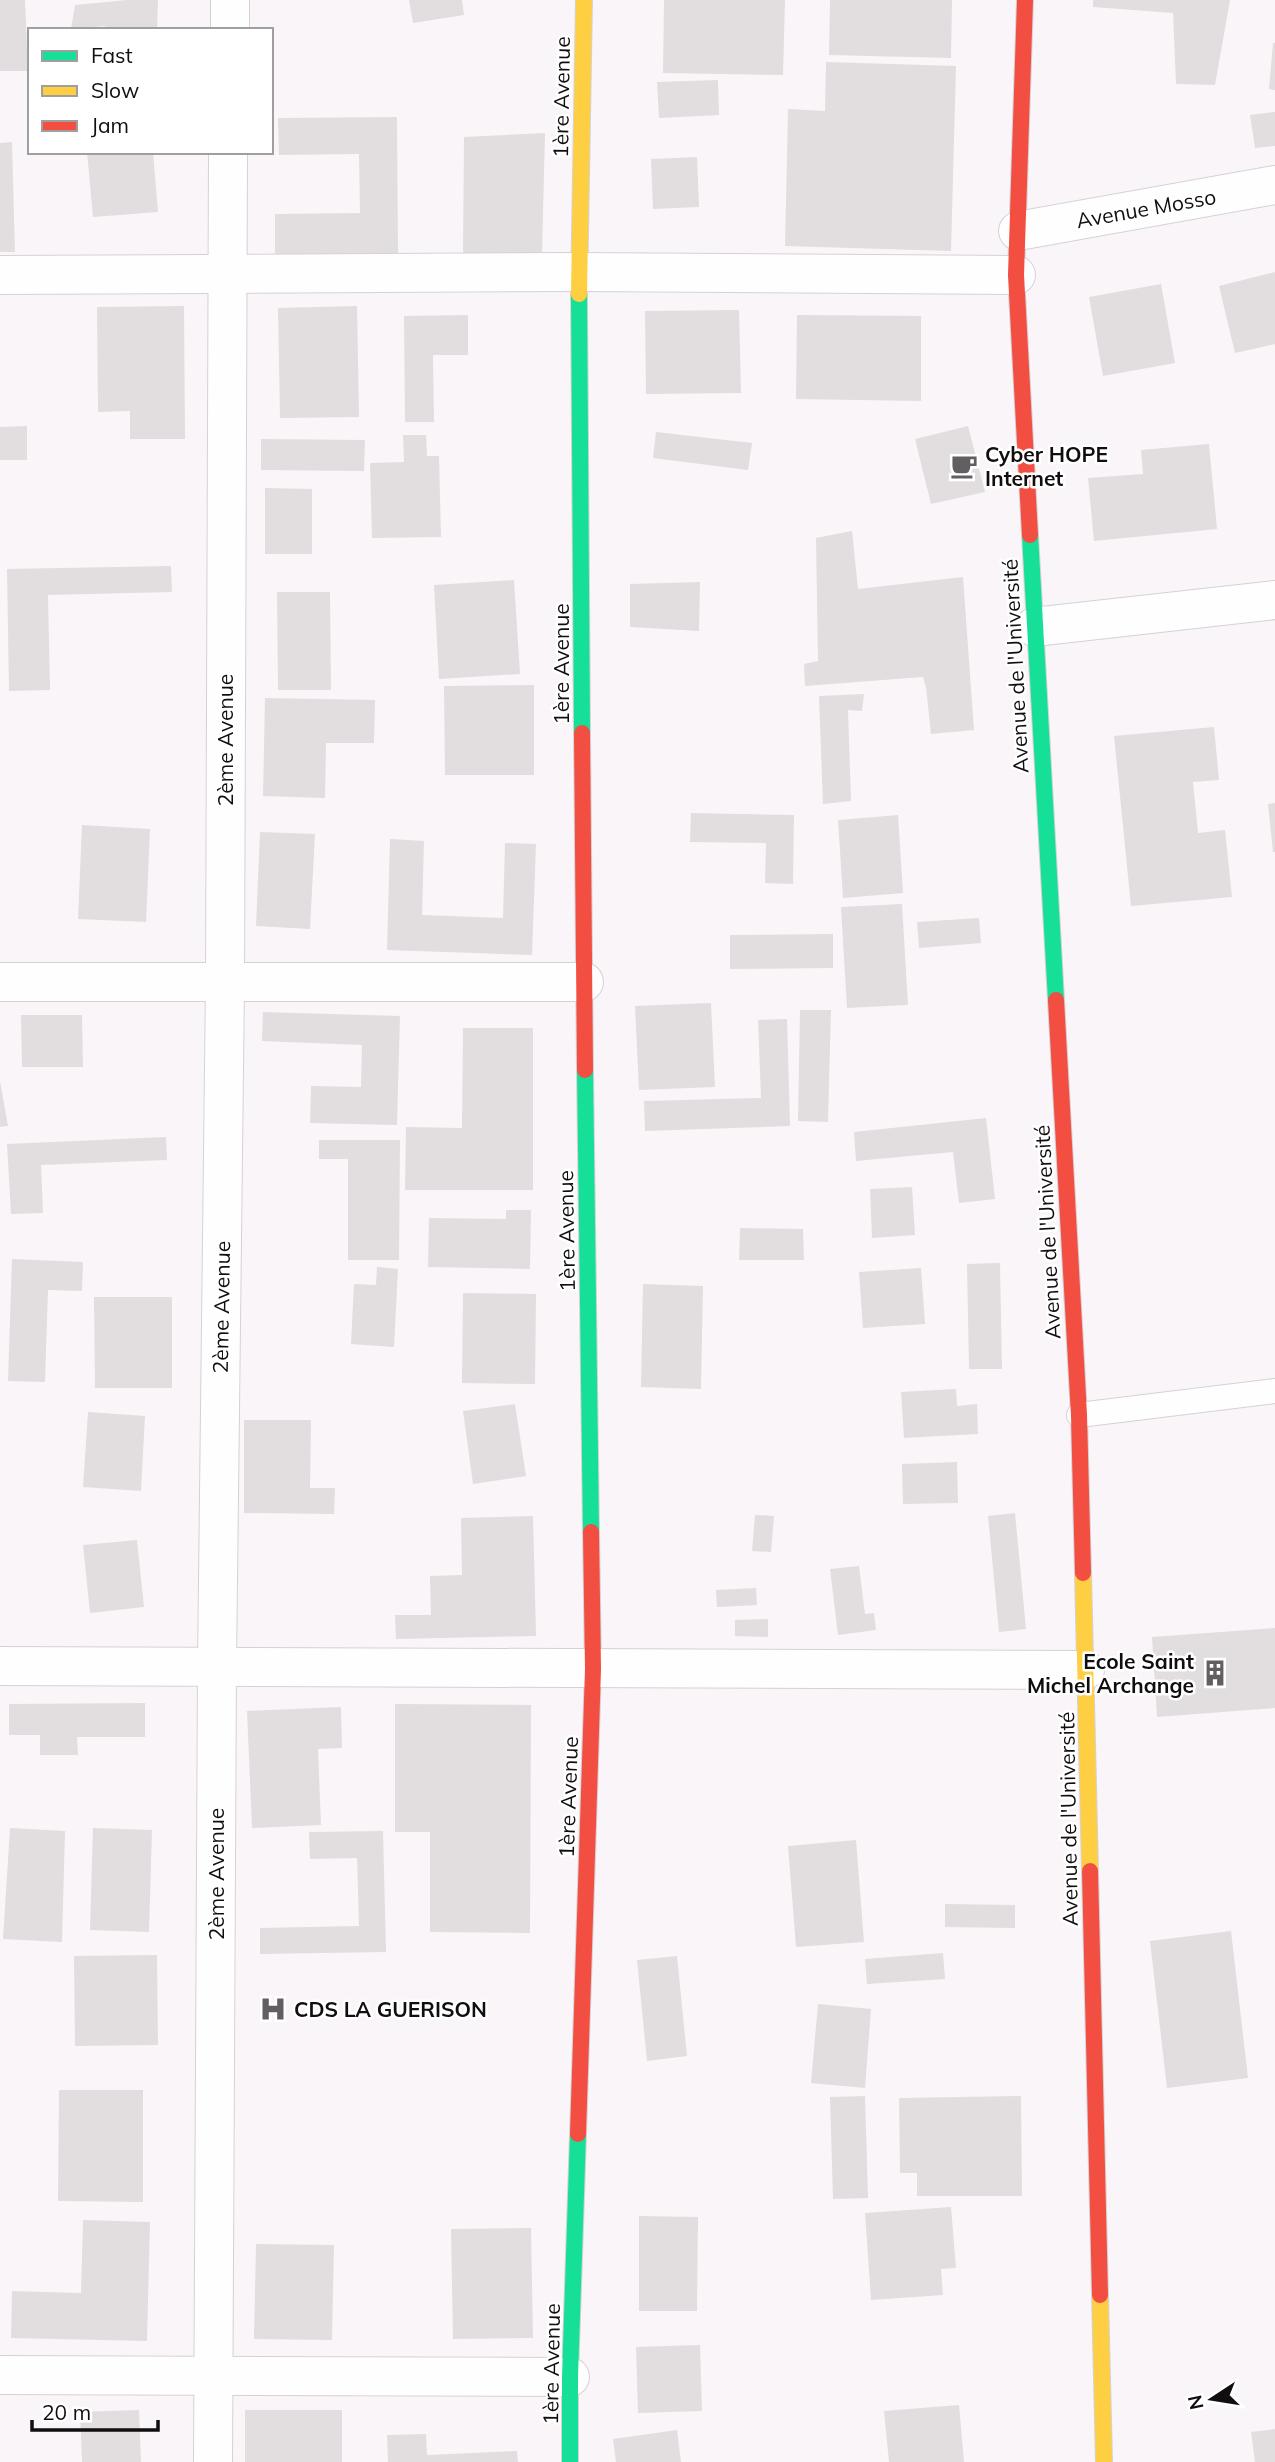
<svg xmlns="http://www.w3.org/2000/svg" width="1275" height="2462" font-family="Mulish,sans-serif">
	<style>
		.building { fill: #e2dedf }
		.lines { fill: none; stroke-linecap: round; stroke-linejoin: round }
		.lane-casing { stroke: #d5d2d5; stroke-width: 26 }
		.street-casing { stroke: #d5d2d5; stroke-width: 40 }
		.fast-casing { stroke: #d5d2d5; stroke-width: 18 }
		.slow-casing { stroke: #d5d2d5; stroke-width: 18 }
		.jam-casing { stroke: #d5d2d5; stroke-width: 18 }
		.lane { stroke: #fefefe; stroke-width: 24 }
		.street { stroke: #fefefe; stroke-width: 38 }
		.fast { stroke: #16e098; stroke-width: 16 }
		.slow { stroke: #ffcf43; stroke-width: 16 }
		.jam { stroke: #f24e42; stroke-width: 16 }
		.labels { text-anchor: middle; dominant-baseline: central; stroke-width: 5; stroke-linejoin: round; paint-order: stroke }
		.street-label { font-size: 21px; fill: #110e10; stroke: #fff }
		.poi-label { font-size: 21px; font-weight: bold; fill: #110e10; stroke: #fff; text-anchor: start }
	</style>
	<rect width="100%" height="100%" fill="#f9f5f9"/>
	<g class="building">
		<path d="M0 0H25L28 71H0Z"/>
		<path d="M127 0H158L157 30H105V26L71 29 75 5Z"/>
		<path d="M409 0H462L464 15 413 23Z"/>
		<path d="M664 0H785L783 75 663 73Z"/>
		<path d="M830 0H952L951 58 829 55Z"/>
		<path d="M1093 0H1230L1215 85 1176 84 1173 13 1093 7Z"/>
		<path d="M1273 43H1275V90L1269 89Z"/>
		<path d="M826 62 956 66 951 251 785 246 788 109 825 111Z"/>
		<path d="M718 80 719 115 659 118 657 82Z"/>
		<path d="M1275 112V146L1255 148 1250 115Z"/>
		<path d="M397 117 398 253 275 255V214L360 213 359 154 279 155 278 118Z"/>
		<path d="M545 133 542 255H463L464 137Z"/>
		<path d="M12 142 15 252H0V143Z"/>
		<path d="M87 152H153L158 212 93 217Z"/>
		<path d="M697 157 699 207 653 209 651 159Z"/>
		<path d="M1275 272V344L1235 353 1219 286Z"/>
		<path d="M1161 284 1175 363 1103 376 1089 297Z"/>
		<path d="M184 306 185 439H130V411L98 412 97 307Z"/>
		<path d="M357 306 359 417 280 418 278 308Z"/>
		<path d="M739 310 741 393 646 394 645 311Z"/>
		<path d="M468 315V355H433L434 422H405L404 316Z"/>
		<path d="M797 315 921 316V401L796 399Z"/>
		<path d="M27 426V460H0V427Z"/>
		<path d="M968 426 985 492 931 504 915 439Z"/>
		<path d="M656 432 752 443 748 470 653 458Z"/>
		<path d="M403 435H426L427 456H439L441 537 372 538 370 463 404 462Z"/>
		<path d="M261 439 365 440 364 471 261 470Z"/>
		<path d="M1209 444 1217 529 1094 541 1088 478 1143 474 1141 450Z"/>
		<path d="M265 488 312 489V554H265Z"/>
		<path d="M852 531 858 589 963 577 974 730 931 734 926 687 923 677 805 686 804 664 818 661 816 538Z"/>
		<path d="M171 566 172 592 48 595 50 690 9 691 7 569Z"/>
		<path d="M514 580 520 674 439 679 434 585Z"/>
		<path d="M700 582 699 631 630 627V584Z"/>
		<path d="M277 592H330L331 690H278Z"/>
		<path d="M534 685V775H445L444 686Z"/>
		<path d="M864 694 862 711 848 710 851 801 823 804 819 696Z"/>
		<path d="M265 698 375 700 374 743H326L325 798 263 796Z"/>
		<path d="M1214 727 1219 780 1193 782 1198 833 1225 830 1232 897 1131 906 1114 736Z"/>
		<path d="M1275 803V852H1273L1268 804Z"/>
		<path d="M691 813 794 815 793 884 765 883 766 843 690 842Z"/>
		<path d="M898 815 903 893 843 898 838 820Z"/>
		<path d="M82 825 150 829 146 922 78 919Z"/>
		<path d="M260 832 315 834 310 929 256 926Z"/>
		<path d="M390 839 424 841 422 915 503 918 505 843 536 844 532 955 387 950Z"/>
		<path d="M902 904 908 1005 847 1008 841 907Z"/>
		<path d="M979 918 981 943 919 948 917 922Z"/>
		<path d="M833 934V968L730 969V935Z"/>
		<path d="M711 1003 715 1087 639 1090 635 1006Z"/>
		<path d="M800 1010H831L828 1122 798 1121Z"/>
		<path d="M263 1012 400 1016 397 1125 310 1123 311 1086 361 1087 362 1045 262 1041Z"/>
		<path d="M21 1015H82L83 1067H22Z"/>
		<path d="M787 1019 790 1126 645 1131 644 1101 761 1098 758 1020Z"/>
		<path d="M463 1028H533V1190H405L406 1127 462 1128Z"/>
		<path d="M0 1081 8 1126 0 1127Z"/>
		<path d="M986 1118 995 1199 959 1203 953 1152 856 1161 854 1132Z"/>
		<path d="M166 1137 167 1160 41 1165 43 1213 11 1214 7 1144Z"/>
		<path d="M319 1140H400L399 1260H348V1159H319Z"/>
		<path d="M912 1187 915 1235 872 1238 870 1189Z"/>
		<path d="M506 1210H531L530 1269 428 1267 429 1218 506 1219Z"/>
		<path d="M740 1228 803 1229 804 1260H739Z"/>
		<path d="M12 1259 83 1262 82 1291 48 1290 45 1382 8 1381Z"/>
		<path d="M1000 1263 1002 1369H969L967 1264Z"/>
		<path d="M377 1267 398 1269 394 1347 351 1344 354 1284 376 1285Z"/>
		<path d="M921 1268 925 1324 863 1328 859 1272Z"/>
		<path d="M643 1284 703 1286 701 1389 641 1387Z"/>
		<path d="M463 1293 536 1294 535 1384 462 1383Z"/>
		<path d="M94 1297H172V1388H95Z"/>
		<path d="M956 1389 957 1406 977 1404 978 1434 904 1438 901 1392Z"/>
		<path d="M515 1404 526 1476 473 1484 463 1411Z"/>
		<path d="M88 1412 145 1416 141 1491 83 1487Z"/>
		<path d="M244 1420H311L310 1488H335L334 1514 244 1513Z"/>
		<path d="M957 1462 958 1503 903 1504 902 1464Z"/>
		<path d="M1015 1513 1026 1629 999 1632 988 1516Z"/>
		<path d="M755 1515 774 1516 771 1552 752 1551Z"/>
		<path d="M533 1516 536 1636 396 1639 395 1615H431L430 1576 462 1575 461 1518Z"/>
		<path d="M137 1540 144 1607 90 1613 83 1545Z"/>
		<path d="M859 1566 865 1614 874 1613 876 1630 838 1635 830 1569Z"/>
		<path d="M756 1588 757 1605 717 1607 716 1590Z"/>
		<path d="M768 1619V1637L735 1636V1620Z"/>
		<path d="M1275 1628V1708L1157 1717 1152 1637Z"/>
		<path d="M145 1703V1737H77L78 1755H40V1735H9V1704Z"/>
		<path d="M395 1704 531 1705 530 1933 430 1932V1832H395Z"/>
		<path d="M341 1707 342 1748 318 1749 321 1825 252 1828 247 1711Z"/>
		<path d="M10 1828 65 1831 62 1942 3 1939Z"/>
		<path d="M93 1828 152 1830 149 1932 90 1930Z"/>
		<path d="M383 1831 386 1952 260 1954V1928L359 1926 357 1858 310 1859 309 1832Z"/>
		<path d="M856 1840 864 1942 796 1947 788 1846Z"/>
		<path d="M945 1904 1015 1905V1928L945 1927Z"/>
		<path d="M1231 1931 1248 2078 1167 2088 1150 1941Z"/>
		<path d="M943 1953 945 1979 867 1984 865 1959Z"/>
		<path d="M157 1955 158 2045 75 2046 74 1956Z"/>
		<path d="M677 1956 687 2056 647 2061 637 1960Z"/>
		<path d="M818 2004 871 2009 865 2088 811 2083Z"/>
		<path d="M59 2090H143V2202L58 2201Z"/>
		<path d="M865 2096 868 2198 833 2199 830 2097Z"/>
		<path d="M1021 2096 1022 2196H917V2173H900L899 2098Z"/>
		<path d="M951 2207 956 2268 941 2269 943 2295 871 2300 865 2213Z"/>
		<path d="M639 2216 698 2217 697 2311H639Z"/>
		<path d="M83 2220 150 2222 147 2341 11 2338 12 2291 81 2293Z"/>
		<path d="M531 2228 533 2338 453 2339 451 2229Z"/>
		<path d="M256 2244 334 2245 332 2340 254 2339Z"/>
		<path d="M700 2345 702 2411 638 2413 636 2347Z"/>
		<path d="M959 2405 964 2462H889L884 2411Z"/>
		<path d="M139 2410 141 2462H82L80 2412Z"/>
		<rect x="245" y="2410" width="97" height="52"/>
		<path d="M1275 2429V2462H1255L1251 2432Z"/>
		<path d="M677 2430 681 2462H616L613 2439Z"/>
		<path d="M426 2434 427 2455 517 2451 518 2462H388L387 2435Z"/>
	</g>
	<g class="lines">
		<g class="lane-casing">
			<path id="lane" d="M1079 1415 1275 1391"/>
		</g>
		<g class="street-casing">
			<g id="street">
				<path d="M230 30V0"/>
				<path d="M1018 231 1275 185"/>
				<path d="M0 275 579 272 1016 275"/>
				<path d="M1034 627 1275 600"/>
				<path d="M0 982H584"/>
				<path d="M0 1666 1085 1670"/>
				<path d="M0 2375 570 2377"/>
				<path d="M213 2462 217 1666 225 983 228 152"/>
			</g>
		</g>
		<g class="fast-casing">
			<g id="fast">
				<path d="M579 294 582 733"/>
				<path d="M1030 535 1056 1000"/>
				<path d="M585 1070 591 1532"/>
				<path d="M570 2462V2377L578 2134"/>
			</g>
		</g>
		<g class="slow-casing">
			<g id="slow">
				<path d="M579 294 584 0"/>
				<path d="M1083 1573 1090 1871"/>
				<path d="M1100 2295 1104 2462"/>
			</g>
		</g>
		<g class="jam-casing">
			<g id="jam">
				<path d="M1025 0 1016 275 1030 535"/>
				<path d="M582 733 585 1070"/>
				<path d="M1056 1000 1079 1415 1083 1573"/>
				<path d="M1090 1871 1100 2295"/>
				<path d="M578 2134 593 1669 591 1532"/>
			</g>
		</g>
		<use href="#lane" class="lane"/>
		<use href="#street" class="street"/>
		<use href="#fast" class="fast"/>
		<use href="#slow" class="slow"/>
		<use href="#jam" class="jam"/>
	</g>
	<defs>
		<g id="cafe-bare" transform="scale(2.1)"><path d="M-5.5-4.5H6V0H3Q3 3.5 0 3.5H-2.5Q-5.5 3.5-5.5 0ZM3-3.2v2h1.7v-2ZM-6 4.5H4V6H-6Z" fill="#625f62" stroke="#fff" stroke-width="2.5" paint-order="stroke"/></g>
		<g id="building-bare" transform="scale(2.1)"><path d="M-4-6H4V6H1V3H-1V6H-4ZM-2.5-4.3h1.7v1.8h-1.7ZM.8-4.3h1.7v1.8H.8ZM-2.5-1h1.7V.8h-1.7ZM.8-1h1.7V.8H.8Z" fill="#625f62" stroke="#fff" stroke-width="2.5" paint-order="stroke"/></g>
		<g id="hospital-bare" transform="scale(2.1)"><path d="M-5-5h3v3.5h4V-5h3V5h-3V1.5h-4V5h-3Z" fill="#625f62" stroke="#fff" stroke-width="2.5" paint-order="stroke"/></g>
	</defs>
	<g fill-rule="evenodd">
		<use href="#cafe-bare" x="964" y="466"/>
		<use href="#building-bare" x="1215" y="1673"/>
		<use href="#hospital-bare" x="273" y="2009"/>
	</g>
	<g class="labels">
		<g class="street-label">
			<text transform="translate(561 97) rotate(-89)">1ère Avenue</text>
			<text transform="translate(1146 208) rotate(-10)">Avenue Mosso</text>
			<text transform="translate(561 664) rotate(-90)">1ère Avenue</text>
			<text transform="translate(1015 666) rotate(-93)">Avenue de l'Université</text>
			<text transform="translate(225 740) rotate(-90)">2ème Avenue</text>
			<text transform="translate(566 1231) rotate(-91)">1ère Avenue</text>
			<text transform="translate(1047 1232) rotate(-93)">Avenue de l'Université</text>
			<text transform="translate(221 1307) rotate(-89)">2ème Avenue</text>
			<text transform="translate(568 1797) rotate(-88)">1ère Avenue</text>
			<text transform="translate(1068 1819) rotate(-91)">Avenue de l'Université</text>
			<text transform="translate(216 1874) rotate(-90)">2ème Avenue</text>
			<text transform="translate(551 2364) rotate(-89)">1ère Avenue</text>
		</g>
		<g class="poi-label">
			<text x="985" y="454">Cyber HOPE<tspan x="985" dy="24">Internet</tspan></text>
			<text x="1194" y="1661" text-anchor="end">Ecole Saint<tspan x="1194" dy="24">Michel Archange</tspan></text>
			<text x="294" y="2009">CDS LA GUERISON</text>
		</g>
	</g>
	<rect x="28" y="28" width="245" height="126" fill="#ffffff" stroke="#a09f9f" stroke-width="2"/>
	<rect x="42" y="51" width="35" height="10" fill="#16e098" stroke="#a09f9f" stroke-width="2"/>
	<text x="91" y="63" font-size="21" fill="#110e10">Fast</text>
	<rect x="42" y="86" width="35" height="10" fill="#ffcf43" stroke="#a09f9f" stroke-width="2"/>
	<text x="91" y="98" font-size="21" fill="#110e10">Slow</text>
	<rect x="42" y="121" width="35" height="10" fill="#f24e42" stroke="#a09f9f" stroke-width="2"/>
	<text x="91" y="133" font-size="21" fill="#110e10">Jam</text>
	<g transform="translate(1212 2399) rotate(258)" stroke="#ffffff" stroke-width="5" paint-order="stroke">
	<path d="M0-5L12 26L0 18L-12 26Z" fill="#110e10"/>
	<text y="-10" font-size="19" font-weight="bold" text-anchor="middle" fill="#110e10">N</text>
	</g>
	<path d="M32 2420v10h126v-10" fill="none" stroke="#110e10" stroke-width="3.5"/>
	<text x="42" y="2420" font-size="21" fill="#110e10" stroke="#ffffff" stroke-width="5" paint-order="stroke">20 m</text>
</svg>
